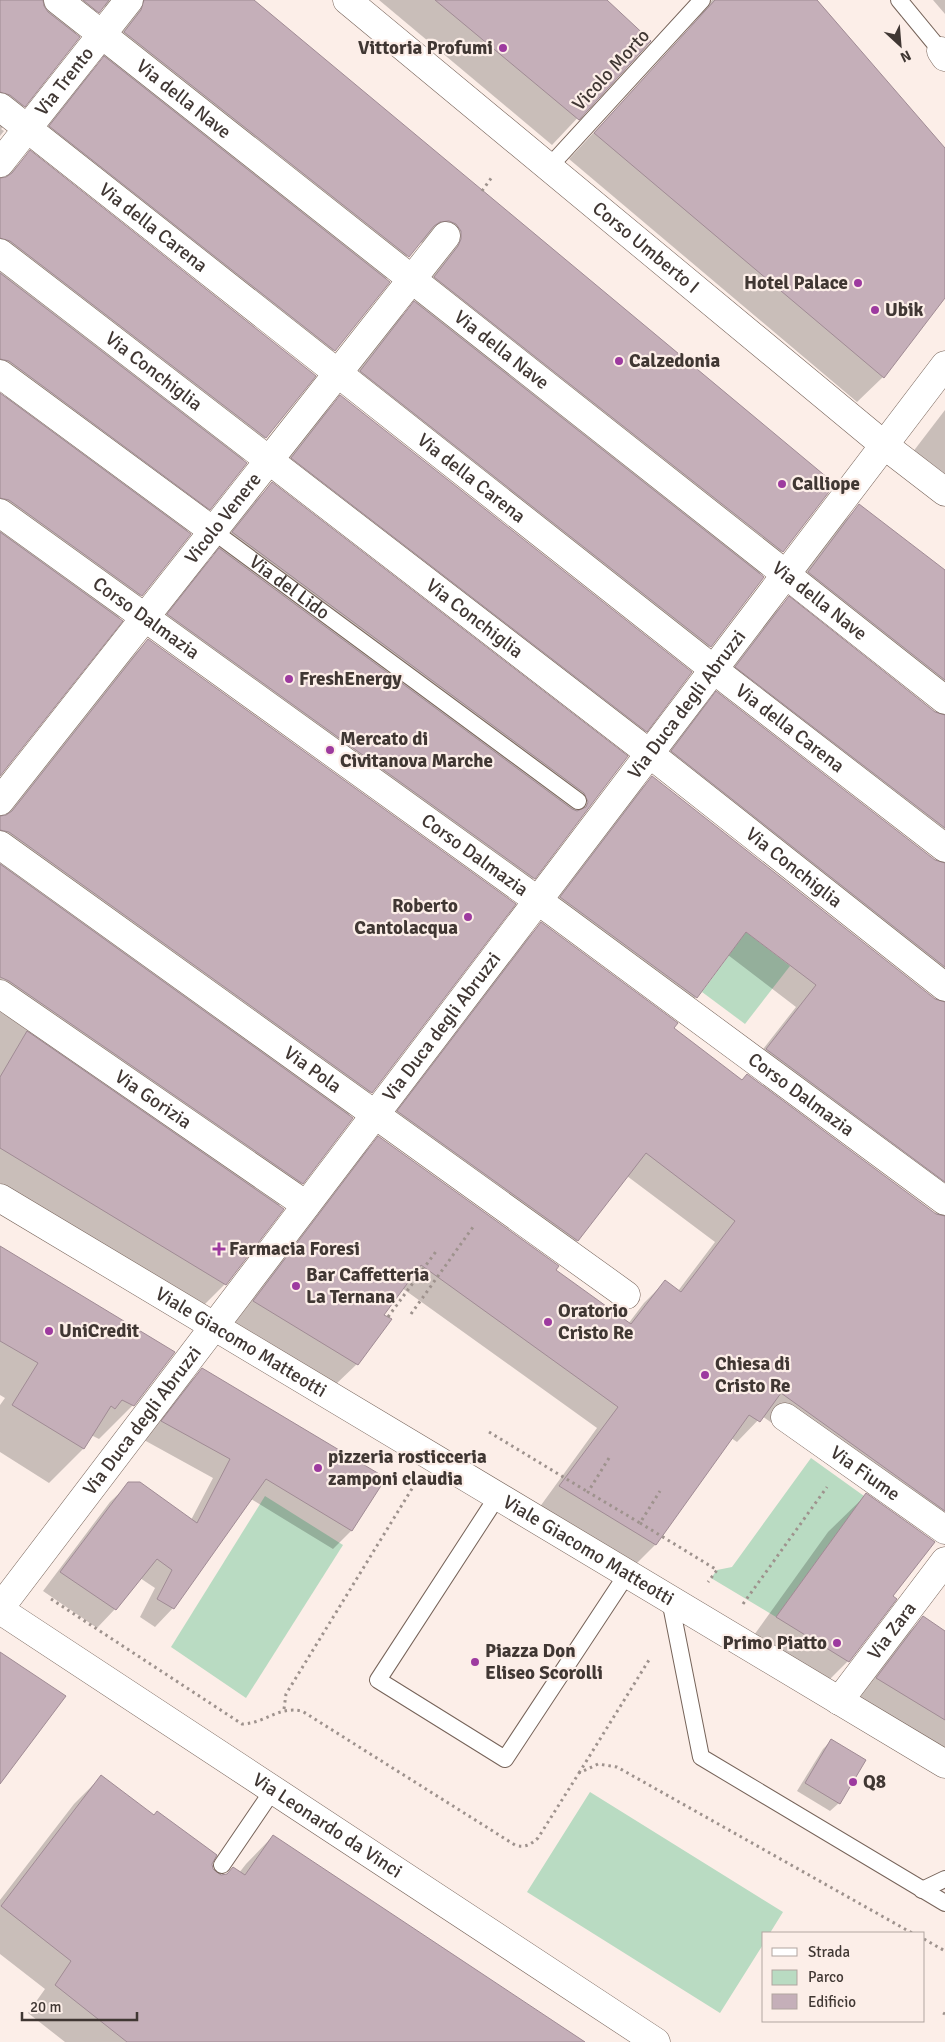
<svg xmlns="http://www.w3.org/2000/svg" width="945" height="2042" font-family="Signika,sans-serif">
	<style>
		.green { fill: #b9dbc2 }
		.shadow { fill: #0003; fill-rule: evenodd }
		.building { fill: #c5afb9; stroke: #a08b94 }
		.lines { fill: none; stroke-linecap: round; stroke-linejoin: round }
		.lane-casing { stroke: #766359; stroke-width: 18 }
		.street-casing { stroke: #766359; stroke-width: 29 }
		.secondary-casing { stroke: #766359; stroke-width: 29 }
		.path { stroke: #9e928d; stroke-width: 3; stroke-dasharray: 2.5 4; stroke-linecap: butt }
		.lane { stroke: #fff; stroke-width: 16 }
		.street { stroke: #fff; stroke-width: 28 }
		.secondary { stroke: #fff; stroke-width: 28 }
		.poi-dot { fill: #9d3a9f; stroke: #fceee8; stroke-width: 2 }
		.labels { text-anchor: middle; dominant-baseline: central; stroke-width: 4.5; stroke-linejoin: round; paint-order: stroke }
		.poi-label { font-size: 19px; font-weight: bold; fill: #403733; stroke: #fceee8; text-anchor: start }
		.street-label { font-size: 19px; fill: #403733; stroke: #fceee8 }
	</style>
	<rect width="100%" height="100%" fill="#fceee8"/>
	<g class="green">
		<path d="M746 932 790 966 745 1024 702 992Z"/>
		<path d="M811 1458 864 1496 776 1617 711 1578 717 1570 732 1567Z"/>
		<path d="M265 1496 343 1545 246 1698 171 1647Z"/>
		<path d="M590 1792 783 1912 770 1933H764V1943L720 2013 527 1892Z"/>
	</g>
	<g class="shadow">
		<path d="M0 0H252L833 485 782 551 759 575 762 577 710 646 693 663 344 388 398 319 416 302 413 299 425 242 419 243 385 280 334 350 315 370 31 146 85 78 105 57 102 55 108 6 102 7 75 35 24 106 1 129 4 131 0 136Z"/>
		<path d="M379 0H605L650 41 552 145Z"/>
		<path d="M712 0H817L945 150V296L883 377 857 402 569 159 681 39Z"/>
		<path d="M933 0H945V14Z"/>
		<path d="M30 152 314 376 265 438 242 461 209 509 186 532 141 595 118 619 0 774V402L6 396 0 392V179H4Z"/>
		<path d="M340 397 646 731 626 750 273 478 321 416Z"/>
		<path d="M945 410V484L909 457Z"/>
		<path d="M272 484 626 757 534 878 513 898 148 635 199 570 215 555 213 553 252 504ZM587 791H589L588 805 585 807Z"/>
		<path d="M859 506 945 572V1545L762 1416 737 1442 731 1438 655 1545 634 1566 539 1508 597 1428 402 1288 382 1315 390 1320 357 1364 335 1385 233 1323 357 1159 378 1138 628 1324 644 1303 665 1282 678 1291 715 1242 627 1176 577 1241 556 1262 377 1133 520 945 541 924 716 1062 938 1216 933 1209 746 1071 796 1007 728 955 696 997 675 1018 540 919 631 799 652 777 938 1002 934 996 651 773 695 714 717 693 938 863 934 857 715 688 768 619 789 598 938 715 934 709 787 593 838 527Z"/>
		<path d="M148 640 514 904 371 1092 348 1116 302 1183 278 1206 225 1284 203 1306 0 1183V817H4L126 663Z"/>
		<path d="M0 1248 133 1405 99 1439 91 1435 83 1449 49 1483 0 1452V1405L5 1398 0 1395Z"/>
		<path d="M202 1369 384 1479 351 1531 333 1549 251 1499 173 1608 155 1627 140 1617 155 1588 140 1578 115 1609 97 1628 43 1591 110 1502 129 1484 191 1520 213 1478 144 1440 184 1388Z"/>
		<path d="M866 1495 891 1597 848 1661 811 1698 739 1656 828 1532Z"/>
		<path d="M923 1618 945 1633V1754L856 1700 902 1639Z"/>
		<path d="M831 1741 865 1761 839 1803 830 1811 797 1791 823 1749Z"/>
		<path d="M101 1777 211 1864 212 1870 220 1876 239 1873 246 1864 273 1836 582 2042H65L28 2013 45 1989 0 1954V1900L74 1804Z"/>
	</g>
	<g class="building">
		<path d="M0 0H43L44 6 48 12 80 37 25 107 10 95 0 92Z"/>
		<path d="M83 0H109L99 13Z"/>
		<path d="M144 0H254L835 484 783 552 434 277 458 246 461 239V231L456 224 449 221 440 222 434 226 409 257 124 32 141 10Z"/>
		<path d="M435 0H607L651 41 579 120Z"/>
		<path d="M715 0H817L945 148V298L884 378 594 133Z"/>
		<path d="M104 56 390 282 335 351 49 126Z"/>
		<path d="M30 150 316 376 266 438 10 241 0 238V178L6 177 12 173Z"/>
		<path d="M0 273 247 463 210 510 9 361 0 359Z"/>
		<path d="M414 301 764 577 711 647 360 371Z"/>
		<path d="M0 393 191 534 142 596 9 500 0 498Z"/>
		<path d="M340 395 692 672 647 732 291 458Z"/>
		<path d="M272 482 628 756 535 879 167 614 219 548 572 809 577 811 586 807 588 802 584 793 232 532Z"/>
		<path d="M859 504 945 570V680L808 572Z"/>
		<path d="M0 532 123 621 0 776Z"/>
		<path d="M789 596 935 712 945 715V828L735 667Z"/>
		<path d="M148 639 516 904 372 1093 9 832 0 830V816L6 815 12 811Z"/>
		<path d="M716 691 935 860 945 863V967L671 751Z"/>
		<path d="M652 776 935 999 945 1002V1182L766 1049 816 985 746 932 697 998 560 897Z"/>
		<path d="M0 864 353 1118 303 1184 9 981 0 977Z"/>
		<path d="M541 922 678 1023 674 1028 742 1080 747 1074 936 1214 945 1216V1511L781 1393 760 1422 749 1415 656 1545 559 1486 618 1407 421 1265 384 1315 392 1319 358 1365 253 1301 378 1136 559 1266 556 1270 631 1324 665 1280 681 1292 735 1221 646 1153 578 1241 397 1111Z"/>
		<path d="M27 1031 284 1209 226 1285 0 1148V1077Z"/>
		<path d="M0 1246 175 1352 134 1406 122 1400 115 1409 111 1406 84 1449 12 1405 38 1363 0 1341Z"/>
		<path d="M202 1368 386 1478 352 1531 266 1479 174 1609 157 1599 172 1570 157 1559 116 1610 60 1572 128 1482H140L197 1523 230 1459 161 1421Z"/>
		<path d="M866 1493 935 1542 893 1596 897 1599 849 1662 776 1617Z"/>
		<path d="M923 1616 945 1631V1720L876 1678Z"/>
		<path d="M0 1652 66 1696 0 1784Z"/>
		<path d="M831 1739 866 1760 840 1804 805 1783Z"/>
		<path d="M101 1775 154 1815 157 1811 217 1855 212 1864 213 1869 221 1875 227 1874 233 1867 245 1875 273 1835 585 2042H127L55 1985 71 1961 1 1906Z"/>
	</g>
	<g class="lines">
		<g class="lane-casing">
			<g id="lane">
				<path d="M899 0 941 51"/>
				<path d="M549 167 702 0"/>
				<path id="s1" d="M213 531 578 801"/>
				<path d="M497 1497 378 1680 505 1759 627 1574"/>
				<path d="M670 1600 701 1757 945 1903"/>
				<path d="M222 1865 273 1790"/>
				<path d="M922 1890 945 1879"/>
			</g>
		</g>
		<g class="street-casing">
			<g id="street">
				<path id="s2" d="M58 0 945 700"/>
				<path d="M941 51 945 57"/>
				<path id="s3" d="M0 107 731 683 945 848"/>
				<path id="s4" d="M0 163 129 0"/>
				<path id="s5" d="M0 253 636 743 945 987"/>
				<path d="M0 374 213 531"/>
				<path id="s6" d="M0 513 555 913 945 1201"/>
				<path id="s7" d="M0 801 446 236"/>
				<path id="s8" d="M0 845 626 1295"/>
				<path id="s9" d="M0 994 306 1205"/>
				<path id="s10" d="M785 1417 945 1530"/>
				<path id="s11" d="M0 1608 945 365"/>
				<path id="s12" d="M0 1610 656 2042"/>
				<path id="s13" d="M839 1701 945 1561"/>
			</g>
		</g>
		<g class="secondary-casing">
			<g id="secondary">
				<path id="s14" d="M347 0 884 445 945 492"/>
				<path id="s15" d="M0 1198 945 1764"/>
			</g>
		</g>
		<g class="path">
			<path d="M482 191 492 177"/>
			<path d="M411 1314 473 1227"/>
			<path d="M388 1317 437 1250"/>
			<path d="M489 1432 588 1492"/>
			<path d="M609 1458 588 1492 640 1523 660 1491"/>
			<path d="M640 1523 717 1570 708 1582"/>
			<path d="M51 1599 242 1724C267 1723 277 1706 302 1711L515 1845C525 1848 530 1845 538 1838L579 1773 598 1764 617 1767 912 1933"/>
			<path d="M743 1604 827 1487"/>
			<path d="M284 1709 286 1694 413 1487"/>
			<path d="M579 1773 649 1660"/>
			<path d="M924 1939 945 1951"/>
			<path d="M943 2013 945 2014"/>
		</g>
		<use href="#lane" class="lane"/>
		<use href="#street" class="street"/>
		<use href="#secondary" class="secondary"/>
	</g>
	<g class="poi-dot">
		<circle cx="503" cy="48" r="5"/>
		<circle cx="858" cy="283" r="5"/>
		<circle cx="875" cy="310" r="5"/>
		<circle cx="619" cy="361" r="5"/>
		<circle cx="782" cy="484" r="5"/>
		<circle cx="289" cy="679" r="5"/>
		<circle cx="330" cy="750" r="5"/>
		<circle cx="468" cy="917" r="5"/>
		<path d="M216.5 1241.5h5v5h5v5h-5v5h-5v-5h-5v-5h5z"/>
		<circle cx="296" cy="1286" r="5"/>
		<circle cx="548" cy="1322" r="5"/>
		<circle cx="49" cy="1331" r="5"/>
		<circle cx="705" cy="1375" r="5"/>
		<circle cx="318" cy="1468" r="5"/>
		<circle cx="837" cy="1643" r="5"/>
		<circle cx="475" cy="1662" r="5"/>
		<circle cx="853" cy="1782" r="5"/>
	</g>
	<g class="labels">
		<g class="poi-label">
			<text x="493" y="48" text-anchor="end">Vittoria Profumi</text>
			<text x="848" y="283" text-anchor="end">Hotel Palace</text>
			<text x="885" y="310">Ubik</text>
			<text x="629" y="361">Calzedonia</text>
			<text x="792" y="484">Calliope</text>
			<text x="299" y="679">FreshEnergy</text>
			<text x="340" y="739">Mercato di<tspan x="340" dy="22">Civitanova Marche</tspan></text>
			<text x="458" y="906" text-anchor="end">Roberto<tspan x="458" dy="22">Cantolacqua</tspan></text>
			<text x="229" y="1249">Farmacia Foresi</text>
			<text x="306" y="1275">Bar Caffetteria<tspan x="306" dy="22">La Ternana</tspan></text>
			<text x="558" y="1311">Oratorio<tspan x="558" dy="22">Cristo Re</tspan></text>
			<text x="59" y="1331">UniCredit</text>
			<text x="715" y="1364">Chiesa di<tspan x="715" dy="22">Cristo Re</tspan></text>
			<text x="328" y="1457">pizzeria rosticceria<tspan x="328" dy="22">zamponi claudia</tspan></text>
			<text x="827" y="1643" text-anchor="end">Primo Piatto</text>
			<text x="485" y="1651">Piazza Don<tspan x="485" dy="22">Eliseo Scorolli</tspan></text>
			<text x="863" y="1782">Q8</text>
		</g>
		<g class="street-label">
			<text transform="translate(611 70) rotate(-47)">Vicolo Morto</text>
			<text stroke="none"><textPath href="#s4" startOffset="104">Via Trento</textPath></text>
			<text stroke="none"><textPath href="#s2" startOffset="160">Via della Nave</textPath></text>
			<text stroke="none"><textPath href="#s3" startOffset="195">Via della Carena</textPath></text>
			<text stroke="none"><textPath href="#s14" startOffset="388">Corso Umberto I</textPath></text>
			<text stroke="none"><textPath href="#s2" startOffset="565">Via della Nave</textPath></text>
			<text stroke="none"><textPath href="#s5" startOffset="194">Via Conchiglia</textPath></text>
			<text stroke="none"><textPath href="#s3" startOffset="600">Via della Carena</textPath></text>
			<text stroke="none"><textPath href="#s7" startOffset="360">Vicolo Venere</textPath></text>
			<text stroke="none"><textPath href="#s1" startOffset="95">Via del Lido</textPath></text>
			<text stroke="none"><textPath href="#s2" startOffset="970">Via della Nave</textPath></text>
			<text stroke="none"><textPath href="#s6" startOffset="180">Corso Dalmazia</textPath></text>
			<text stroke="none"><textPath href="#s5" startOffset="599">Via Conchiglia</textPath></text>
			<text stroke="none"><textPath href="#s11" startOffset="1135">Via Duca degli Abruzzi</textPath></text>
			<text stroke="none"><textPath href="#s3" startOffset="1005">Via della Carena</textPath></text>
			<text stroke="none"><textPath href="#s6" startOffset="585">Corso Dalmazia</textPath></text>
			<text stroke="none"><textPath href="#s5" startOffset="1004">Via Conchiglia</textPath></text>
			<text stroke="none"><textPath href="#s11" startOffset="730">Via Duca degli Abruzzi</textPath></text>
			<text stroke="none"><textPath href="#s8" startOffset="385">Via Pola</textPath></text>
			<text stroke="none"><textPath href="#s6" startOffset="990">Corso Dalmazia</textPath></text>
			<text stroke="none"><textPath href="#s9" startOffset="186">Via Gorizia</textPath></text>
			<text stroke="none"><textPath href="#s15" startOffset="281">Viale Giacomo Matteotti</textPath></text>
			<text stroke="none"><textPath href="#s11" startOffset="235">Via Duca degli Abruzzi</textPath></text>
			<text stroke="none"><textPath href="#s10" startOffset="98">Via Fiume</textPath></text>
			<text stroke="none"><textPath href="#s15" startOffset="686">Viale Giacomo Matteotti</textPath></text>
			<text stroke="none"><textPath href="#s13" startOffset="88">Via Zara</textPath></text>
			<text stroke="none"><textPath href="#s12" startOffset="392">Via Leonardo da Vinci</textPath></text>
		</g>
	</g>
	<rect x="762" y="1932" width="162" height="90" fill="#fceee8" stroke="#b1a5a0"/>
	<rect x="772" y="1948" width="25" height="8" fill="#ffffff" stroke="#b1a5a0"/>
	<text x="808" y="1957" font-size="15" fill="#403733">Strada</text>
	<rect x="772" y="1970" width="25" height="15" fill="#b9dbc2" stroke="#b1a5a0"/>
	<text x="808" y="1982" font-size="15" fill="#403733">Parco</text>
	<rect x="772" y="1994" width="25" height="15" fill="#c5afb9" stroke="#b1a5a0"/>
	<text x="808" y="2007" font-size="15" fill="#403733">Edificio</text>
	<g transform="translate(900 45) rotate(154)" stroke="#fceee8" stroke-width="4" paint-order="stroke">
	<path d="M0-4L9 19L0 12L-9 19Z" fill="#403733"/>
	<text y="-8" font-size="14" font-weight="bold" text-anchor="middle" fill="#403733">N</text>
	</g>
	<path d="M22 2012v8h115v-8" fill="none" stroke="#403733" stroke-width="2.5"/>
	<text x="30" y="2012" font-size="15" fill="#403733" stroke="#fceee8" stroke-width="4" paint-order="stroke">20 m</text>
</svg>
